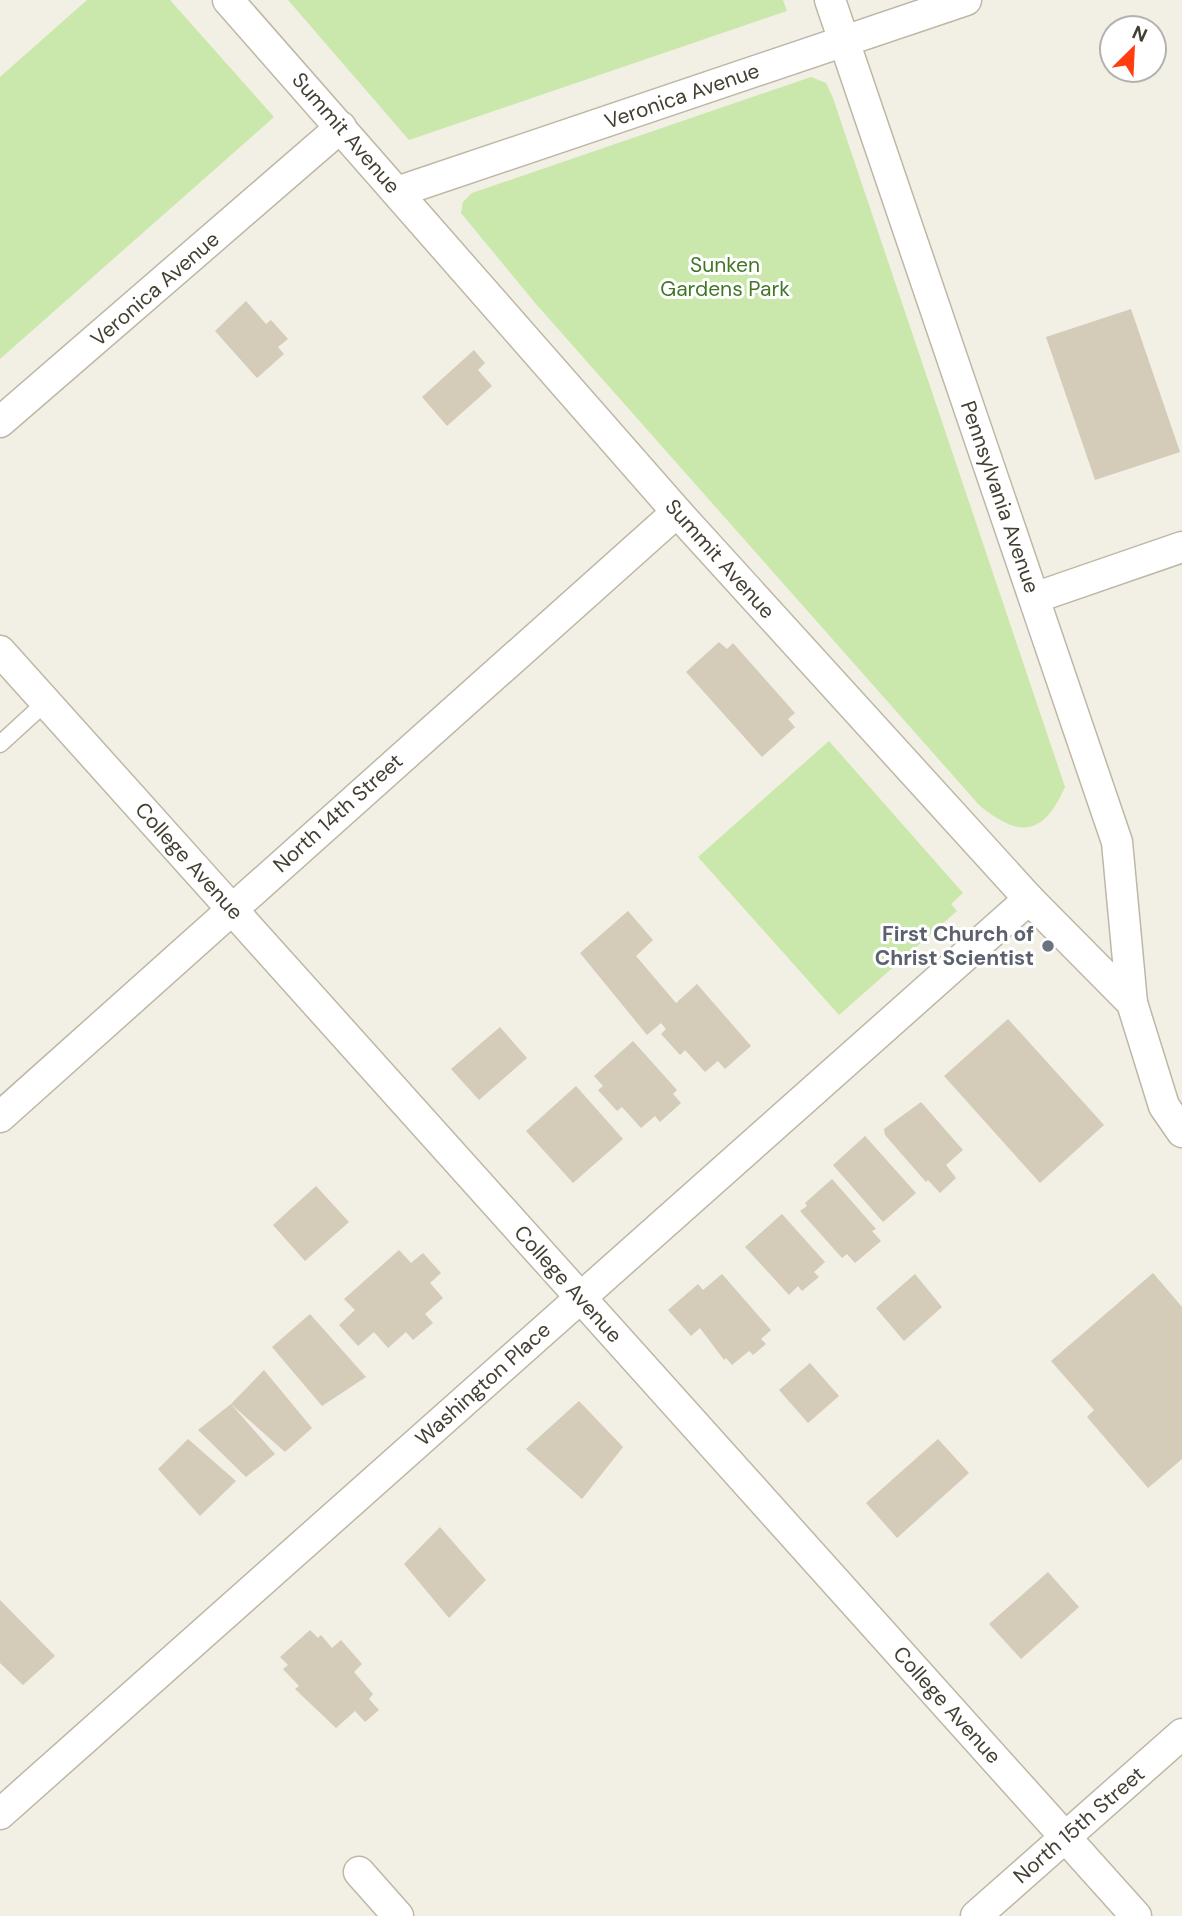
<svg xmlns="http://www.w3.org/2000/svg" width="1182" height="1916" font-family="'DM Sans',sans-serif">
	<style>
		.green { fill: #cae8ab }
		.building { fill: #d4cbb9 }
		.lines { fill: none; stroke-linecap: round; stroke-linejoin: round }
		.service-casing { stroke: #beb7a6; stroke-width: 19 }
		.minor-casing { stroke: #beb7a6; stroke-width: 33 }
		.service { stroke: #fff; stroke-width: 16 }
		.minor { stroke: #fff; stroke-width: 30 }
		.worship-dot { fill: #6b7280; stroke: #fff; stroke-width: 2.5 }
		.labels { text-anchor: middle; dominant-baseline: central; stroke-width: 6; stroke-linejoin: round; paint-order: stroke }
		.street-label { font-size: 21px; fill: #443f33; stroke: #fff }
		.park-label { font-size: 21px; fill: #417726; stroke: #fff }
		.worship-label { font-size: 21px; font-weight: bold; fill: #5b616d; stroke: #fff; text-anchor: end }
	</style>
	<rect width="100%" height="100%" fill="#f2efe4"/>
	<g class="green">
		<path d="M87 0H170L274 117 0 359V77Z"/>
		<path d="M288 0H783L787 11 409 140Z"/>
		<path d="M811 77 826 83 833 98 1065 787C1043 836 1020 838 980 806L536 304 461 213 463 202 472 193Z"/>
		<path d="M829 741 963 893 951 904 957 911 839 1015 698 857Z"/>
	</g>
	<g class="building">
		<path d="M246 301 266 324 271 320 288 339 278 347 284 354 257 378 215 331Z"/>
		<path d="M1131 309 1180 452 1095 480 1046 337Z"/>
		<path d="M474 350 485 363 478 370 492 386 447 426 422 397Z"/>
		<path d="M719 642 727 649 733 643 795 713 788 719 795 727 762 757 686 672Z"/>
		<path d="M628 911 653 940 636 956 676 1003 697 984 751 1046 725 1069 718 1061 705 1072 685 1050 680 1055 661 1034 666 1029 661 1023 647 1035 580 953Z"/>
		<path d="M1008 1019 1104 1125 1040 1183 944 1076Z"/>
		<path d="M500 1027 527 1058 479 1100 451 1069Z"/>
		<path d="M633 1041 677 1090 673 1094 681 1103 660 1122 655 1116 641 1128 622 1107 617 1111 598 1090 603 1086 594 1076Z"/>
		<path d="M576 1086 623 1139 573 1183 526 1131Z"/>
		<path d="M921 1102 963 1150 946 1165 956 1178 940 1193 928 1180 926 1182 885 1135 884 1129Z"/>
		<path d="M865 1136 916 1193 883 1222 833 1165Z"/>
		<path d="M832 1179 876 1229 872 1231 881 1241 855 1263 847 1254 842 1258 800 1211 807 1206 805 1203Z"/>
		<path d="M316 1186 349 1222 305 1261 273 1225Z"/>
		<path d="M782 1214 825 1262 814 1272 819 1277 802 1291 798 1286 789 1295 745 1247Z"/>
		<path d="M399 1250 411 1263 423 1253 441 1273 430 1283 443 1298 425 1314 433 1323 413 1340 406 1332 388 1348 374 1332 358 1346 339 1325 355 1310 344 1299Z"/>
		<path d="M1153 1273 1182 1307V1459L1148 1488 1087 1417 1094 1410 1051 1361Z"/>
		<path d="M722 1274 771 1330 761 1339 766 1344 753 1355 749 1351 732 1365 726 1358 724 1360 700 1328 691 1336 668 1310 698 1284 703 1290Z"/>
		<path d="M915 1274 942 1307 904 1341 876 1308Z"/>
		<path d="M310 1314 366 1377 322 1406 272 1347Z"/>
		<path d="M810 1363 839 1396 808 1423 779 1390Z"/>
		<path d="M264 1370 312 1428 285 1452 231 1404Z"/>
		<path d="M579 1401 623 1447 582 1499 526 1449Z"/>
		<path d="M231 1404 275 1454 246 1477 198 1430Z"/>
		<path d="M188 1439 236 1481 200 1516 158 1469Z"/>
		<path d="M938 1439 969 1473 897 1538 866 1503Z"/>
		<path d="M440 1527 486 1580 449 1618 404 1564Z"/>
		<path d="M1048 1572 1079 1607 1021 1659 989 1624Z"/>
		<path d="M0 1600 55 1656 23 1685 0 1663Z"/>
		<path d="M310 1630 318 1638 321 1635 332 1648 341 1640 362 1664 354 1672 373 1694 369 1699 379 1710 365 1722 355 1711 336 1728 295 1689 299 1686 283 1669 288 1665 280 1657Z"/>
	</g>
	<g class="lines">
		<g class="service-casing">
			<path id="service" d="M0 744 46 702"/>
		</g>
		<g class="minor-casing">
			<g id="minor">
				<path d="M228 0 677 512 1029 899 1132 1003 1164 1106 1182 1132"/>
				<path d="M830 0 1117 842 1132 1003"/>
				<path d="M397 192 966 0"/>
				<path d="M0 422 341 127"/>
				<path d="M1034 598 1182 547"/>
				<path d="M0 651 1136 1916"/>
				<path d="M0 1117 677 512"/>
				<path d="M0 1814 1029 899"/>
				<path d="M359 1872 398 1916"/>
				<path d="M976 1916 1182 1734"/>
			</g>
		</g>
		<use href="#service" class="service"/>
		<use href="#minor" class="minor"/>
	</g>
	<circle class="worship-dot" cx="1048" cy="946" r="7"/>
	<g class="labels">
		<g class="street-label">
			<text transform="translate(682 96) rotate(-19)">Veronica Avenue</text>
			<text transform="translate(346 133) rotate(49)">Summit Avenue</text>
			<text transform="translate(155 289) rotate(-41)">Veronica Avenue</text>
			<text transform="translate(1000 497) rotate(71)">Pennsylvania Avenue</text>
			<text transform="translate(720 559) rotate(48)">Summit Avenue</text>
			<text transform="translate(338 813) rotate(-42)">North 14th Street</text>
			<text transform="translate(189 861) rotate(48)">College Avenue</text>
			<text transform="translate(568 1284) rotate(48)">College Avenue</text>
			<text transform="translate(483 1384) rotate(-42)">Washington Place</text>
			<text transform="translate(947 1705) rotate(48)">College Avenue</text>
			<text transform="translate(1079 1825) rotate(-41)">North 15th Street</text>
		</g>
		<g class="park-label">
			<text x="725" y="265">Sunken<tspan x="725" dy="24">Gardens Park</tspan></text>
		</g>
		<g class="worship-label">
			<text x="1034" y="934">First Church of<tspan x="1034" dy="24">Christ Scientist</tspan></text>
		</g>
	</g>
	<g transform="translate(1133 49) rotate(24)"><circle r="33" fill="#ffffff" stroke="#b4b2ad" stroke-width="2"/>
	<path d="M0-5L12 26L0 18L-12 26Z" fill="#ff3d0e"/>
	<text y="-10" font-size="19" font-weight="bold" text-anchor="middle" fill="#443f33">N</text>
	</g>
</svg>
